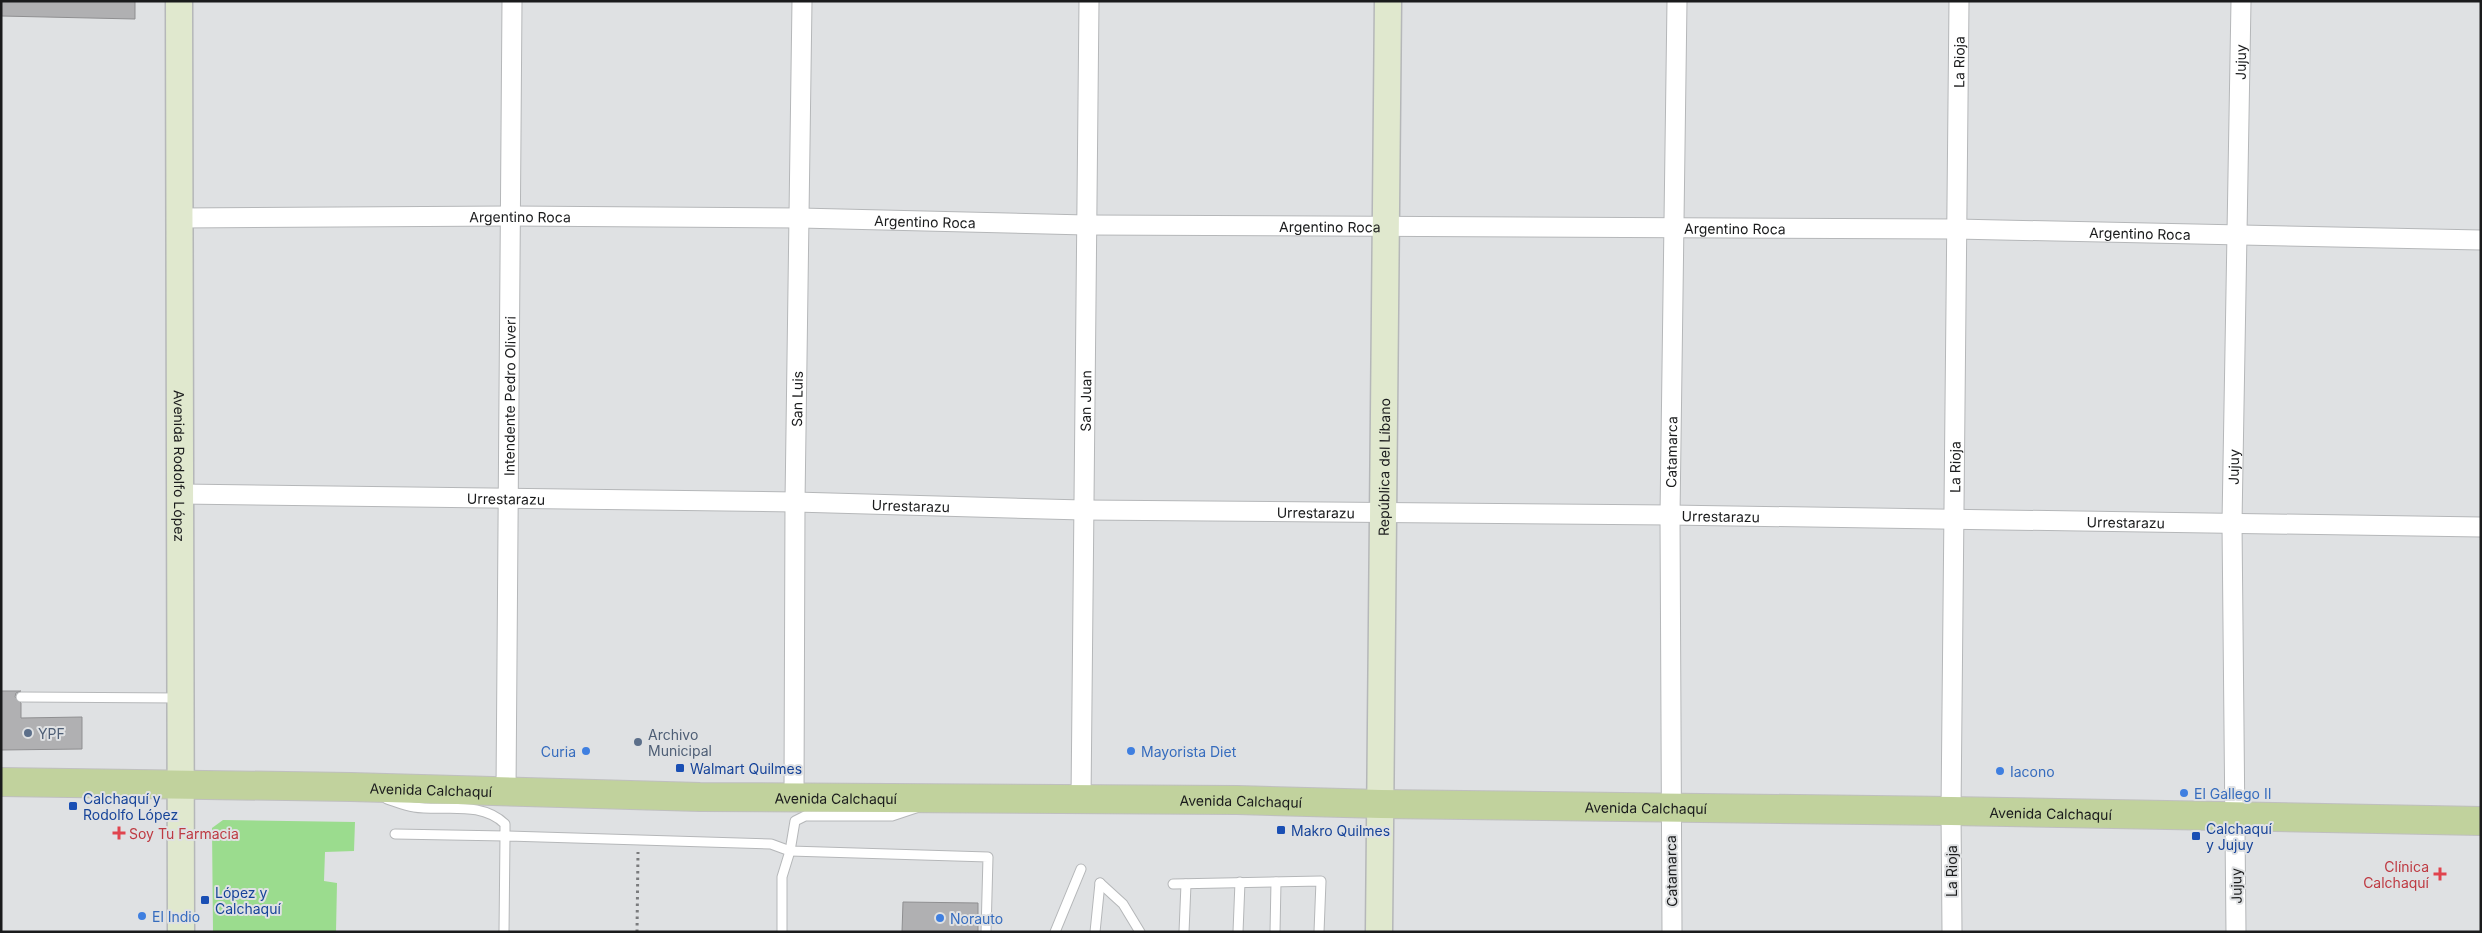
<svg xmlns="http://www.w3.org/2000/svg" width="2482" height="933" font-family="Inter,sans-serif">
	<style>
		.green { fill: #9bdc8e }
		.building { fill: #b0b0b2; stroke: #8f8f91 }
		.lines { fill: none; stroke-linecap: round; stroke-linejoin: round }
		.lane-casing { stroke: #b5b7b9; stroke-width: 11 }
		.street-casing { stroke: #b5b7b9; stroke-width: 21 }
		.secondary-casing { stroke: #b5b7b9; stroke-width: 29 }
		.primary-casing { stroke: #bfbfbf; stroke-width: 30 }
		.path { stroke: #7a7b7d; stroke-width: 3; stroke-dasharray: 2.5 4; stroke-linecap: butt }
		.lane { stroke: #fff; stroke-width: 9 }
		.street { stroke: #fff; stroke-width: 19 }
		.secondary { stroke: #e0e8ce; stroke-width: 26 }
		.primary { stroke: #c1d29d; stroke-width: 28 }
		.service-dot { fill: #5c6f8a; stroke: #dfe1e3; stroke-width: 2 }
		.shop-dot { fill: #3f7fe0; stroke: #dfe1e3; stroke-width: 2 }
		.transit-dot { fill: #1a4fb4; stroke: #dfe1e3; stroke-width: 2 }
		.health-dot { fill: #e0444e; stroke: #dfe1e3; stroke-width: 2 }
		.labels { text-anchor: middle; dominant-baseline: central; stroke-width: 4; stroke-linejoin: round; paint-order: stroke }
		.street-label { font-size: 14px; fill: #1a1b1c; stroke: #dfe1e3 }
		.service-label { font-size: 14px; fill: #4e5e75; stroke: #dfe1e3; text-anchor: start }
		.shop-label { font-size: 14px; fill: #366cbe; stroke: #dfe1e3; text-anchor: start }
		.transit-label { font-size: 14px; fill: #164399; stroke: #dfe1e3; text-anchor: start }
		.health-label { font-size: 14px; fill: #be3a42; stroke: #dfe1e3; text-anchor: start }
	</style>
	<rect width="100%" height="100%" fill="#dfe1e3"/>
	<path class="green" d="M223 820 355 822 354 851 325 852 324 881 337 883 336 932H213L212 828Z"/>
	<g class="building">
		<path d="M1 1H135V19L1 16Z"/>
		<path d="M1 691H21L16 693 15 697 21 703V718L82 717V749L1 750Z"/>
		<path d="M903 902 978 903V932H902Z"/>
	</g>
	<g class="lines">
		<g class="lane-casing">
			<g id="lane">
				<path d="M21 697 179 698"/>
				<path d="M387 799C396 802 405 806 414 807 444 812 480 800 505 824V836L395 834"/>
				<path d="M1100 883 1123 904 1140 932"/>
				<path d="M1173 884 1321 881 1319 932"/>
				<path d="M504 932 505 836 771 844 790 851 988 857 986 932"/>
				<path d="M782 932V877L790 851 795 821 805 816H892L916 808"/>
				<path d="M1055 932 1081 869"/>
				<path d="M1095 932 1100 883"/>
				<path d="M1184 932 1186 884"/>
				<path d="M1238 932 1240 882"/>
				<path d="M1275 932 1276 882"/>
			</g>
		</g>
		<g class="street-casing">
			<g id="street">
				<path id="s1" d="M180 218 510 216 800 218 1086 225 1956 229 2481 240"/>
				<path id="s2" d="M181 494 795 502 1083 510 1670 515 2481 527"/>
				<path id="s3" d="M506 791 512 1"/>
				<path id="s4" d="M794 797 795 502 802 1"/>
				<path id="s5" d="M1081 800 1089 1"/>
				<path id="s6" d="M1672 932 1670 515 1677 1"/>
				<path id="s7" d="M1952 932 1951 811 1959 1"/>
				<path id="s8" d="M2236 932 2232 523 2241 1"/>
			</g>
		</g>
		<g class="secondary-casing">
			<g id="secondary">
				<path id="s9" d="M179 1 181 932"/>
				<path id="s10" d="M1379 932 1388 1"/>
			</g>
		</g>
		<g class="primary-casing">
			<g id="primary">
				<path id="s11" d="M1 782 351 787 700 797 1237 800 1381 804 1951 811 2481 821"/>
			</g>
		</g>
		<path class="path" d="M637 932 638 852"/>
		<use href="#lane" class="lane"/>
		<use href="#street" class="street"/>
		<use href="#secondary" class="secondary"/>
		<use href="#primary" class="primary"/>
	</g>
	<g class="service-dot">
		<circle cx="28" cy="733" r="5"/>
		<circle cx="638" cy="742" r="5"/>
	</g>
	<g class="shop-dot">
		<circle cx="586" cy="751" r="5"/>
		<circle cx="1131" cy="751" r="5"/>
		<circle cx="2000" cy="771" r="5"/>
		<circle cx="2184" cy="793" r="5"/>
		<circle cx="142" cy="916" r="5"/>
		<circle cx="940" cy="918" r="5"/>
	</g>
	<g class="transit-dot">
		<rect x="675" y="763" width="10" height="10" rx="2.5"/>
		<rect x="68" y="801" width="10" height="10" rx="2.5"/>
		<rect x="1276" y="825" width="10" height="10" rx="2.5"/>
		<rect x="2191" y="831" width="10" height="10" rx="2.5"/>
		<rect x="200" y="895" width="10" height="10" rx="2.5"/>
	</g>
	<g class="health-dot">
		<path d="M116.5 825.5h5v5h5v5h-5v5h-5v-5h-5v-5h5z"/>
		<path d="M2437.5 866.5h5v5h5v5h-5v5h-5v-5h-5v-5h5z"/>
	</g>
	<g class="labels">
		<g class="street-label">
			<text stroke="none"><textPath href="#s7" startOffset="870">La Rioja</textPath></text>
			<text stroke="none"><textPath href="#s8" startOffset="870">Jujuy</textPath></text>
			<text stroke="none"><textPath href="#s1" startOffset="340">Argentino Roca</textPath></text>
			<text stroke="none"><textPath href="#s1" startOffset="745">Argentino Roca</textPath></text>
			<text stroke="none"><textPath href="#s1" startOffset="1150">Argentino Roca</textPath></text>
			<text stroke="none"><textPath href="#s1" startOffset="1555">Argentino Roca</textPath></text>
			<text stroke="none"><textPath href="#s1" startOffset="1960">Argentino Roca</textPath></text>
			<text stroke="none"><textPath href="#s3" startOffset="395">Intendente Pedro Oliveri</textPath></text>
			<text stroke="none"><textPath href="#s4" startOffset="398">San Luis</textPath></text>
			<text stroke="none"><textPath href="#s5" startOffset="399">San Juan</textPath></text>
			<text stroke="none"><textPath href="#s6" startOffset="480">Catamarca</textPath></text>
			<text stroke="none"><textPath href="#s10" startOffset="465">República del Líbano</textPath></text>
			<text stroke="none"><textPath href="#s8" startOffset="465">Jujuy</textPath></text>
			<text stroke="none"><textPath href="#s9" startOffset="465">Avenida Rodolfo López</textPath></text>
			<text stroke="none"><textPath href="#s7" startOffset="465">La Rioja</textPath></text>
			<text stroke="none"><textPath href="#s2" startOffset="325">Urrestarazu</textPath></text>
			<text stroke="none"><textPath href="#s2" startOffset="730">Urrestarazu</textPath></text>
			<text stroke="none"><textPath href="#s2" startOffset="1135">Urrestarazu</textPath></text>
			<text stroke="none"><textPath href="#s2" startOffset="1540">Urrestarazu</textPath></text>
			<text stroke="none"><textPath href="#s2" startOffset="1945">Urrestarazu</textPath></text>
			<text stroke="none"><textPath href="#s11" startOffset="430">Avenida Calchaquí</textPath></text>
			<text stroke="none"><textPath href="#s11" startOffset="835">Avenida Calchaquí</textPath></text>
			<text stroke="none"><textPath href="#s11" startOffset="1240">Avenida Calchaquí</textPath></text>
			<text stroke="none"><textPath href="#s11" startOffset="1645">Avenida Calchaquí</textPath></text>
			<text stroke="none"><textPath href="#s11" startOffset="2050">Avenida Calchaquí</textPath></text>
			<text transform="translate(1671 871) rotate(-91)">Catamarca</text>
			<text transform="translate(1951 871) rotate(-90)">La Rioja</text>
			<text transform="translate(2236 886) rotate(-91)">Jujuy</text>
		</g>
		<g class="service-label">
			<text x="38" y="733">YPF</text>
			<text x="648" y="734">Archivo<tspan x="648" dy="16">Municipal</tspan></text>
		</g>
		<g class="shop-label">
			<text x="576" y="751" text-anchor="end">Curia</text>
			<text x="1141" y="751">Mayorista Diet</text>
			<text x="2010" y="771">Iacono</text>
			<text x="2194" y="793">El Gallego II</text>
			<text x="152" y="916">El Indio</text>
			<text x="950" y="918">Norauto</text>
		</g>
		<g class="transit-label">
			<text x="690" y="768">Walmart Quilmes</text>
			<text x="83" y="798">Calchaquí y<tspan x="83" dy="16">Rodolfo López</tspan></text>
			<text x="2206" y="828">Calchaquí<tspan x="2206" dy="16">y Jujuy</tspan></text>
			<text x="1291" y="830">Makro Quilmes</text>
			<text x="215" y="892">López y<tspan x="215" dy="16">Calchaquí</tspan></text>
		</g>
		<g class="health-label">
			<text x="129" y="833">Soy Tu Farmacia</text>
			<text x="2429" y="866" text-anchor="end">Clínica<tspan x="2429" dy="16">Calchaquí</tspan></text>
		</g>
	</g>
	<rect width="2482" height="933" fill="none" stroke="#1a1b1c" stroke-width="5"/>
</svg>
